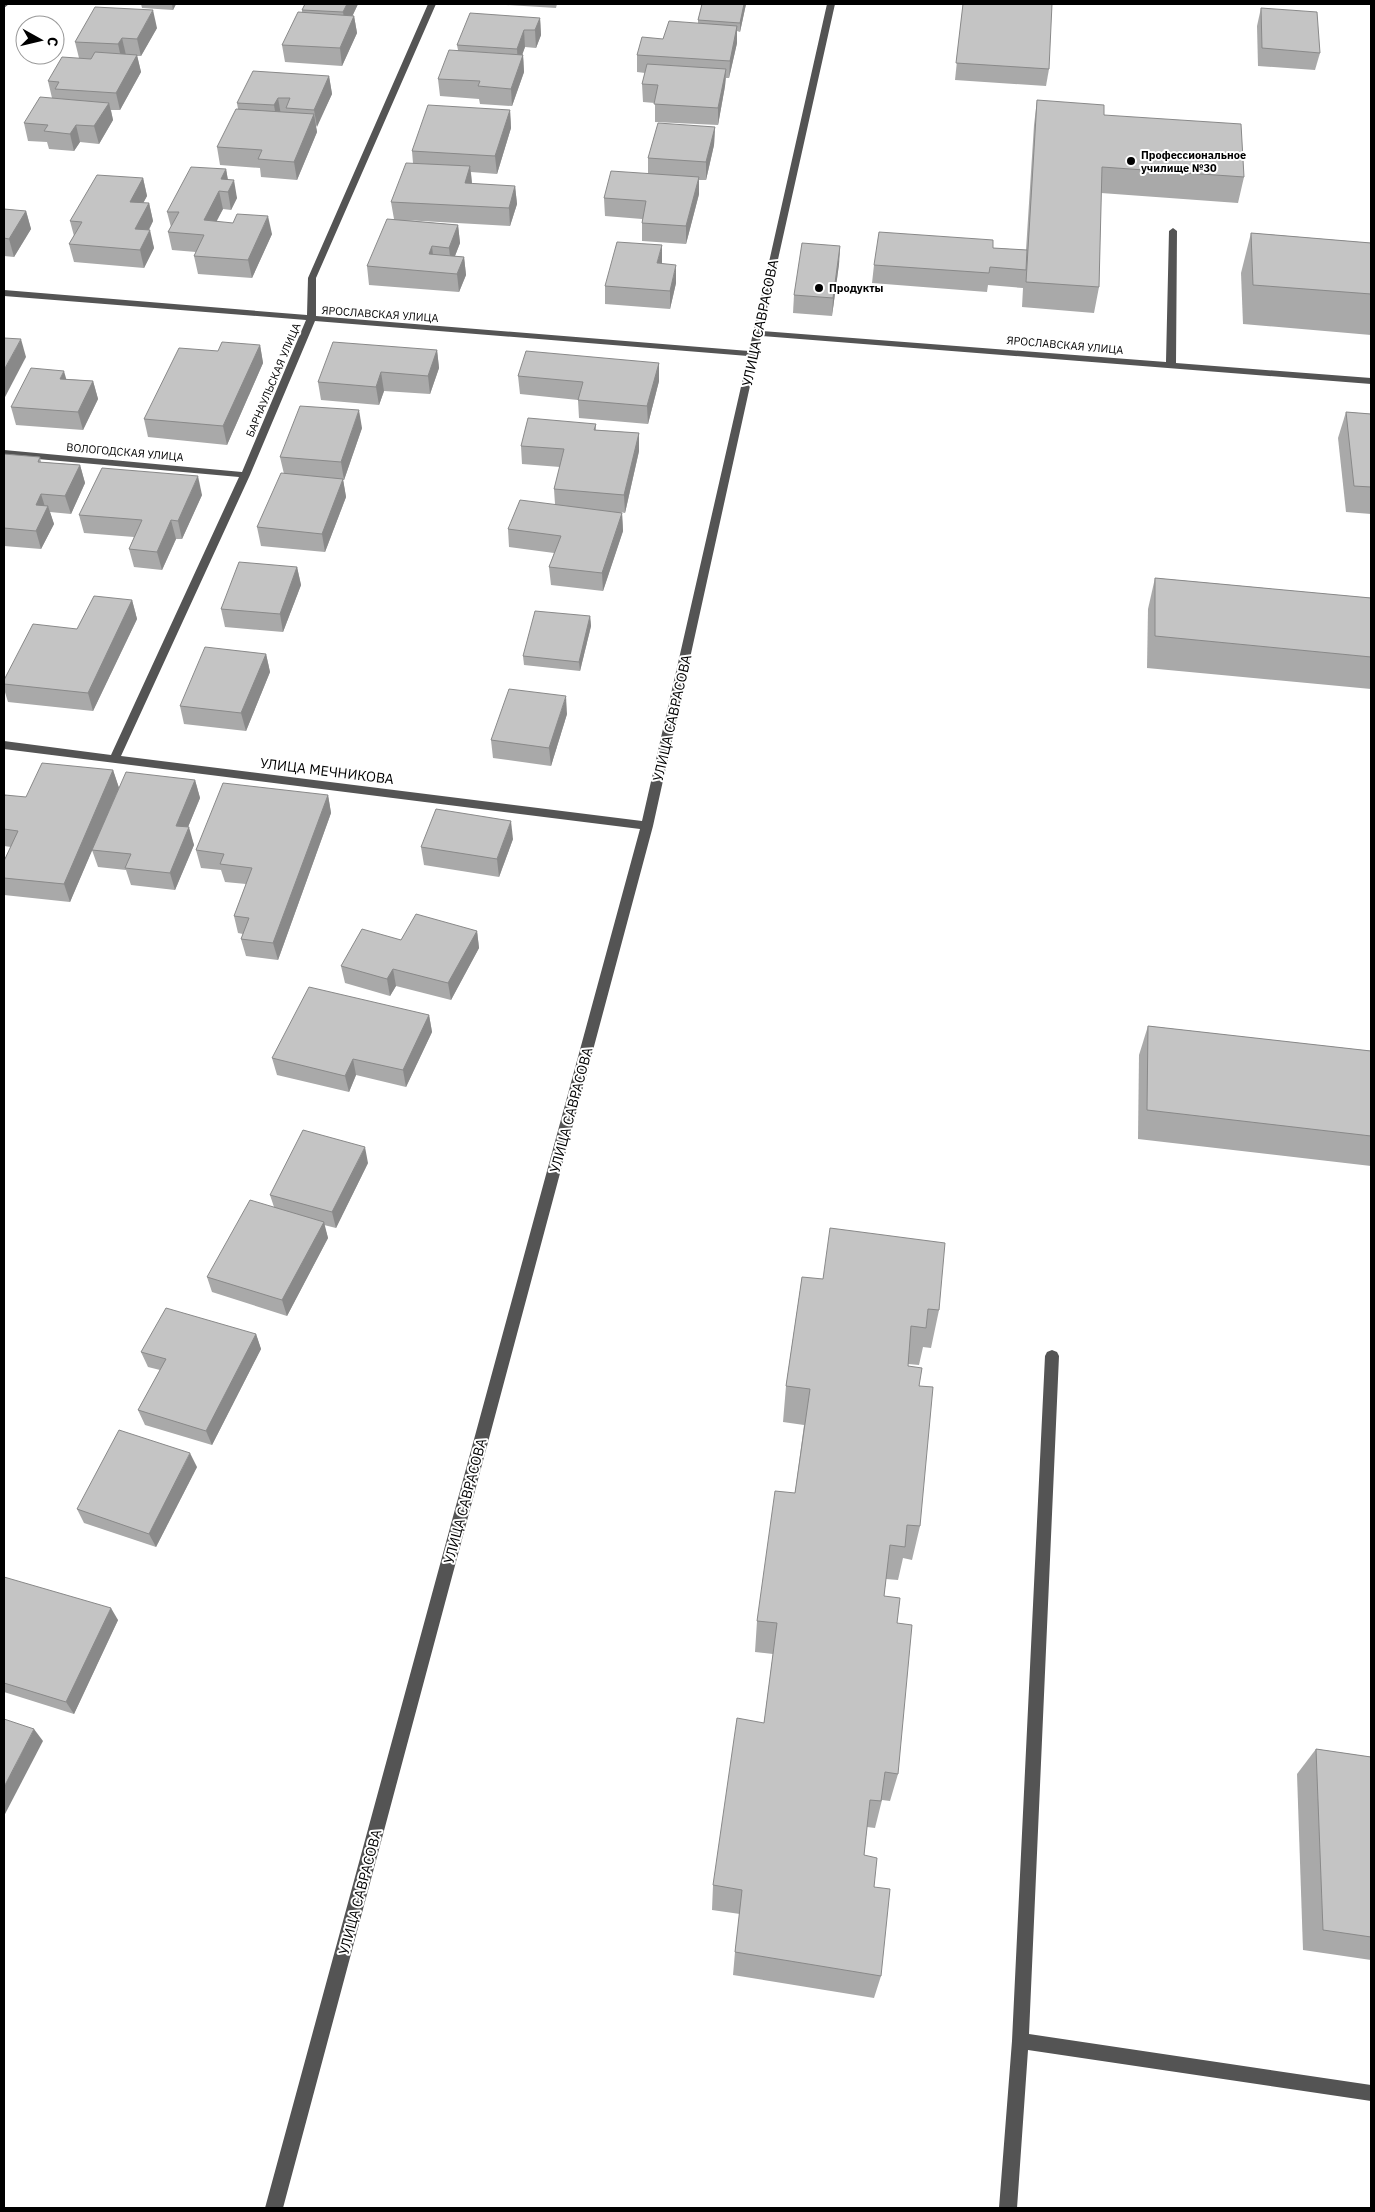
<svg xmlns="http://www.w3.org/2000/svg" width="1375" height="2212" font-family="'IBM Plex Sans',sans-serif">
	<style>
		.lines { fill: none; stroke-linecap: round; stroke-linejoin: round }
		.minor { fill: #545454; fill-rule: evenodd }
		.wall { fill: #a9a9a9 }
		.shaded-wall { fill: #898989 }
		.building { fill: #c4c4c4; stroke: #898989 }
		.poi-dot { fill: #000; stroke: #fff; stroke-width: 2 }
		.labels { text-anchor: middle; dominant-baseline: central; stroke-width: 4; stroke-linejoin: round; paint-order: stroke }
		.far-poi-label { font-size: 11px; font-weight: bold; fill: #000; stroke: #fff; text-anchor: start }
		.far-street-label { font-size: 11px; fill: #000; stroke: #fff }
		.street-label { font-size: 14px; fill: #000; stroke: #fff }
	</style>
	<rect width="100%" height="100%" fill="#fff"/>
	<g class="lines">
		<g class="minor">
			<path d="M4 4H9L4 8Z"/>
			<path d="M428 4H436L316 278V316L749 351 827 4H835L762 331 1166 362 1169 231 1173 228 1177 231 1176 363 1371 378V384L761 336 653 826 283 2208H265L640 829 4 749V741L111 755 239 477 4 456V450L242 472 306 320 4 296V290L307 315 308 278ZM315 321 748 356 642 821 121 756 250 475Z"/>
			<path d="M1052 1350 1057 1352 1059 1356 1029 2034 1371 2085V2101L1028 2050 1017 2208H999L1012 2041 1045 1356 1047 1352Z"/>
		</g>
	</g>
	<g class="wall">
		<path d="M141 4H176L173 10 142 8Z"/>
		<path d="M305 4H358L352 16H354L357 33 342 66 285 62 282 45 302 13V10Z"/>
		<path d="M490 4H557L556 8Z"/>
		<path d="M702 4H746L740 32 737 31V43L729 78H726L725 86 718 125 655 122V103L643 102 642 84 645 73 637 72V55L663 39 698 23V20Z"/>
		<path d="M963 4 1049 69 1046 86 955 80Z"/>
		<path d="M1261 8 1320 53 1315 70 1258 66 1257 26Z"/>
		<path d="M540 18 541 35 536 48 525 47 522 54 523 55 524 72 512 106 480 104 479 99 440 96 438 79 458 50 457 45Z"/>
		<path d="M157 28 141 56H137L141 72 120 110H111L113 120 99 144 80 142 74 151 49 149 47 142 28 141 24 123 52 98 48 81 79 58 75 42Z"/>
		<path d="M329 76 332 94 316 127 317 132 297 180 261 177 260 168 220 165 217 147 238 109 237 103Z"/>
		<path d="M1037 100 1104 115 1244 177 1238 203 1101 193 1099 287 1094 313 1022 307 1023 288 988 285 987 292 872 283 874 265 993 248 1026 250 1034 125Z"/>
		<path d="M510 110 511 128 497 174 471 172 472 184 515 186 517 204 510 226 404 220 458 225 460 243 455 256 464 257 466 275 459 292 369 285 367 266 394 219 391 202 413 163 412 151Z"/>
		<path d="M715 127 714 145 706 180H699V194L686 244 642 241V219L605 216 604 198 648 173V158Z"/>
		<path d="M226 169 228 180 237 198 231 210 223 209 216 221 272 234 252 278 198 274 194 256 196 252 172 250 168 232 171 227 167 212Z"/>
		<path d="M143 178 147 196 143 203H149L153 221 149 230 154 248 144 268 74 262 69 244 74 236 70 221Z"/>
		<path d="M4 209 26 211 31 229 14 257 4 256Z"/>
		<path d="M1251 233 1371 243V335L1243 324 1241 273Z"/>
		<path d="M840 246 839 264 832 316 793 313 794 295Z"/>
		<path d="M662 264 676 283 670 309 605 304V286Z"/>
		<path d="M260 345 263 363 227 445 148 437 144 419 218 351Z"/>
		<path d="M437 350 439 368 430 394 384 391 379 405 321 400 318 382Z"/>
		<path d="M659 363V381L648 424 579 418 578 400 520 394 518 376Z"/>
		<path d="M67 379 93 381 98 399 83 430 16 425 11 407Z"/>
		<path d="M1346 412 1371 414V514L1346 512 1338 438Z"/>
		<path d="M596 424V430L639 433V451L625 513 620 512 622 513 623 531 603 591 551 585 549 567 554 553 509 547 508 529 555 504 554 489 560 467 522 464 521 446Z"/>
		<path d="M362 428 344 480H343L346 497 325 552 261 546 257 527 284 474 280 457Z"/>
		<path d="M4 454 40 457 41 462 80 465 85 483 71 514 50 512 54 524 41 549 4 546Z"/>
		<path d="M202 495 182 539H176L162 570 134 567 129 549 134 537 84 533 79 515Z"/>
		<path d="M297 567 301 585 283 632 225 627 221 609Z"/>
		<path d="M1155 578 1371 598V689L1147 668 1148 609Z"/>
		<path d="M132 600 137 619 93 711 8 702 4 689V680L77 629Z"/>
		<path d="M590 616 591 626 580 671 524 665 523 656Z"/>
		<path d="M266 654 270 672 246 731 184 724 180 706Z"/>
		<path d="M567 714 551 766 493 758 491 740Z"/>
		<path d="M113 770 119 788 95 842 195 780 200 798 188 827 194 845 175 890 131 885 126 870 98 867 92 850 70 902 4 895V861L11 847 4 846V798L26 797Z"/>
		<path d="M328 795 331 813 278 960 246 956 241 939 243 934 238 933 234 916 246 884 225 882 221 870 201 868 196 850Z"/>
		<path d="M513 839 499 877 424 865 421 847Z"/>
		<path d="M477 931 479 948 451 1000 396 986 390 996 345 983 341 966 401 940Z"/>
		<path d="M429 1015 432 1032 406 1087 356 1075 349 1092 277 1075 272 1058Z"/>
		<path d="M1148 1026 1371 1051V1166L1138 1139 1139 1055Z"/>
		<path d="M368 1163 336 1228 324 1225 328 1238 287 1316 212 1292 207 1277 274 1207 270 1195Z"/>
		<path d="M802 1277 939 1310 931 1348 923 1347 919 1365 908 1364V1366L919 1386 920 1526 912 1560 903 1558 898 1580 886 1579 884 1596 897 1623 898 1774 890 1801 882 1800 875 1828 867 1827 864 1855 874 1887 881 1976 874 1998 733 1975 735 1952 740 1914 712 1910 713 1885 764 1723 773 1654 755 1652 757 1621 795 1493 804 1425 783 1422 786 1386Z"/>
		<path d="M256 1334 261 1349 212 1445 145 1425 138 1410 160 1370 148 1367 141 1352Z"/>
		<path d="M197 1467 156 1547 84 1523 77 1509Z"/>
		<path d="M4 1577 118 1620 74 1714 4 1692Z"/>
		<path d="M1316 1749 1371 1757V1960L1303 1950 1297 1774Z"/>
	</g>
	<g class="shaded-wall">
		<path d="M172 4H176L173 10Z"/>
		<path d="M347 4H358L346 30 343 12Z"/>
		<path d="M744 4H746L740 32V23Z"/>
		<path d="M153 10 157 28 141 56 137 39Z"/>
		<path d="M354 16 357 33 342 66 340 48Z"/>
		<path d="M540 18 541 35 536 48 535 30Z"/>
		<path d="M737 26V43L729 78 730 61Z"/>
		<path d="M524 30 525 47 518 67 517 49Z"/>
		<path d="M122 38 126 55 122 62 118 44Z"/>
		<path d="M137 55 141 72 120 110 116 93Z"/>
		<path d="M523 55 524 72 512 106 511 89Z"/>
		<path d="M726 69 725 86 718 125V108Z"/>
		<path d="M329 76 332 94 317 127 314 110Z"/>
		<path d="M278 98 281 115 277 123 274 105Z"/>
		<path d="M109 103 113 120 99 144 94 126Z"/>
		<path d="M510 110 511 128 497 174 495 156Z"/>
		<path d="M314 114 317 132 297 180 294 162Z"/>
		<path d="M76 125 80 142 74 151 70 134Z"/>
		<path d="M715 127 714 145 706 180V162Z"/>
		<path d="M470 166 472 184 465 183Z"/>
		<path d="M226 169 229 187 221 179Z"/>
		<path d="M699 177V194L686 244V226Z"/>
		<path d="M143 178 147 196 134 220 130 202Z"/>
		<path d="M234 180 237 198 231 210 228 192Z"/>
		<path d="M515 186 517 204 510 226 509 208Z"/>
		<path d="M219 191 223 209 208 238 204 220Z"/>
		<path d="M149 203 153 221 140 247 135 229Z"/>
		<path d="M26 211 31 229 14 257 9 239Z"/>
		<path d="M268 216 272 234 252 278 248 260Z"/>
		<path d="M458 225 460 243 451 266 449 248Z"/>
		<path d="M150 230 154 248 144 268 140 250Z"/>
		<path d="M662 245V263H657Z"/>
		<path d="M432 246 434 264 429 254Z"/>
		<path d="M840 246 839 264 832 316 833 298Z"/>
		<path d="M464 257 466 275 459 292 457 274Z"/>
		<path d="M676 265V283L670 309V291Z"/>
		<path d="M21 339 26 357 4 399V370Z"/>
		<path d="M260 345 263 363 227 445 223 426Z"/>
		<path d="M437 350 439 368 430 394 428 376Z"/>
		<path d="M659 363V381L648 424 647 406Z"/>
		<path d="M64 371 69 389 60 379Z"/>
		<path d="M381 372 384 391 379 405 376 387Z"/>
		<path d="M93 381 98 399 83 430 78 412Z"/>
		<path d="M359 410 362 428 344 480 341 462Z"/>
		<path d="M639 433V451L625 513 624 495Z"/>
		<path d="M80 465 85 483 71 514 65 496Z"/>
		<path d="M198 476 202 495 182 539 178 521Z"/>
		<path d="M343 479 346 497 325 552 322 534Z"/>
		<path d="M41 494 46 510 48 506 54 524 41 549 36 531V505Z"/>
		<path d="M622 513 623 531 603 591 602 573Z"/>
		<path d="M171 520 176 539 162 570 157 552Z"/>
		<path d="M297 567 301 585 283 632 280 614Z"/>
		<path d="M132 600 137 619 93 711 88 693Z"/>
		<path d="M590 616 591 626 580 671 579 662Z"/>
		<path d="M266 654 270 672 246 731 241 713Z"/>
		<path d="M566 696 567 714 551 766 549 748Z"/>
		<path d="M113 770 119 788 70 902 64 884Z"/>
		<path d="M195 780 200 798 181 844 176 826Z"/>
		<path d="M328 795 331 813 278 960 273 943Z"/>
		<path d="M511 821 513 839 499 877 497 859Z"/>
		<path d="M189 827 194 845 175 890 170 873Z"/>
		<path d="M477 931 479 948 451 1000 448 983Z"/>
		<path d="M393 969 396 986 390 996 387 979Z"/>
		<path d="M429 1015 432 1032 406 1087 403 1070Z"/>
		<path d="M353 1059 356 1075 349 1092 345 1076Z"/>
		<path d="M365 1147 368 1163 336 1228 332 1212Z"/>
		<path d="M324 1222 328 1238 287 1316 282 1300Z"/>
		<path d="M256 1334 261 1349 212 1445 206 1431Z"/>
		<path d="M190 1453 197 1467 156 1547 149 1534Z"/>
		<path d="M111 1608 118 1620 74 1714 66 1702Z"/>
		<path d="M34 1729 43 1741 4 1816V1787Z"/>
	</g>
	<g class="building">
		<path d="M305 4H347L343 12 302 10Z"/>
		<path d="M702 4H744L740 23 698 20Z"/>
		<path d="M963 4H1052L1049 69 956 63Z"/>
		<path d="M95 7 153 10 137 39 122 38 118 44 75 42Z"/>
		<path d="M1261 8 1317 12 1320 53 1262 48Z"/>
		<path d="M298 12 354 16 340 48 282 45Z"/>
		<path d="M470 13 540 18 535 30H524L517 49 457 45Z"/>
		<path d="M669 21 737 26 730 61 637 55 642 37 663 39Z"/>
		<path d="M449 50 523 55 511 89 478 86 480 81 438 79Z"/>
		<path d="M95 52 137 55 116 93 55 89 59 82 48 81 62 57 91 59Z"/>
		<path d="M647 64 726 69 718 108 654 104 658 85 642 84Z"/>
		<path d="M253 71 329 76 314 110 286 108 290 98H278L274 105 237 103Z"/>
		<path d="M40 97 109 103 94 126 76 125 70 134 44 131 48 125 24 123Z"/>
		<path d="M1037 100 1104 105V115L1241 124 1244 177 1102 167 1099 287 1026 282Z"/>
		<path d="M428 105 510 110 495 156 412 151Z"/>
		<path d="M236 109 314 114 294 162 258 159 262 150 217 147Z"/>
		<path d="M658 123 715 127 706 162 648 158Z"/>
		<path d="M406 163 470 166 465 183 515 186 509 208 391 202Z"/>
		<path d="M191 167 226 169 221 179 234 180 228 192 219 191 204 220 233 223 237 214 268 216 248 260 194 256 204 235 168 232 179 212H167Z"/>
		<path d="M611 171 699 177 686 226 642 223 646 201 604 198Z"/>
		<path d="M97 175 143 178 130 202 149 203 135 229 150 230 140 250 69 244 82 222 70 221Z"/>
		<path d="M4 209 26 211 9 239 4 238Z"/>
		<path d="M387 219 458 225 449 248 432 246 429 254 464 257 457 274 367 266Z"/>
		<path d="M879 232 993 240V248L1027 250 1026 270 990 267 989 273 874 265Z"/>
		<path d="M1251 233 1371 243V294L1253 285Z"/>
		<path d="M617 242 662 245 657 263 676 265 670 291 605 286Z"/>
		<path d="M802 243 840 246 833 298 794 295Z"/>
		<path d="M4 338 21 339 4 370Z"/>
		<path d="M222 342 260 345 223 426 144 419 179 348 218 351Z"/>
		<path d="M333 342 437 350 428 376 381 372 376 387 318 382Z"/>
		<path d="M526 351 659 363 647 406 578 400 583 382 518 376Z"/>
		<path d="M31 368 64 371 60 379 93 381 78 412 11 407Z"/>
		<path d="M300 406 359 410 341 462 280 457Z"/>
		<path d="M1346 412 1371 414V487L1354 486Z"/>
		<path d="M528 418 596 424 594 430 639 433 624 495 554 489 564 449 521 446Z"/>
		<path d="M4 454 40 457 38 462 80 465 65 496 41 494 36 505 48 506 36 531 4 528Z"/>
		<path d="M102 468 198 476 178 521 171 520 157 552 129 549 142 520 79 515Z"/>
		<path d="M281 473 343 479 322 534 257 527Z"/>
		<path d="M520 500 622 513 602 573 549 567 561 536 508 529Z"/>
		<path d="M239 562 297 567 280 614 221 609Z"/>
		<path d="M1155 578 1371 598V657L1155 636Z"/>
		<path d="M94 596 132 600 88 693 4 684V680L33 624 77 629Z"/>
		<path d="M535 611 590 616 579 662 523 656Z"/>
		<path d="M205 647 266 654 241 713 180 706Z"/>
		<path d="M509 689 566 696 549 748 491 740Z"/>
		<path d="M42 763 113 770 64 884 4 878V861L18 831 4 829V798L5 795 26 797Z"/>
		<path d="M126 772 195 780 176 826 189 827 170 873 125 868 131 854 92 850Z"/>
		<path d="M223 783 328 795 273 943 241 939 249 918 234 916 252 868 220 864 224 854 196 850Z"/>
		<path d="M436 809 511 821 497 859 421 847Z"/>
		<path d="M416 914 477 931 448 983 393 969 387 979 341 966 362 929 401 940Z"/>
		<path d="M309 987 429 1015 403 1070 353 1059 345 1076 272 1058Z"/>
		<path d="M1148 1026 1371 1051V1136L1147 1110Z"/>
		<path d="M303 1130 365 1147 332 1212 270 1195Z"/>
		<path d="M250 1200 324 1222 282 1300 207 1277Z"/>
		<path d="M830 1228 945 1243 939 1310 928 1309 926 1328 911 1326 908 1366 922 1368 919 1386 933 1387 920 1526 907 1525 905 1547 890 1545 884 1596 900 1598 897 1623 912 1625 898 1774 885 1772 881 1801 870 1800 864 1855 877 1858 874 1887 890 1889 881 1976 735 1952 742 1890 713 1885 737 1718 764 1723 777 1623 757 1621 775 1491 795 1493 810 1389 786 1386 802 1277 823 1279Z"/>
		<path d="M166 1308 256 1334 206 1431 138 1410 166 1359 141 1352Z"/>
		<path d="M119 1430 190 1453 149 1534 77 1509Z"/>
		<path d="M4 1577 111 1608 66 1702 4 1683Z"/>
		<path d="M4 1719 34 1729 4 1787Z"/>
		<path d="M1316 1749 1371 1757V1937L1323 1930Z"/>
	</g>
	<g class="poi-dot">
		<circle cx="1131" cy="161" r="5"/>
		<circle cx="819" cy="288" r="5"/>
	</g>
	<g class="labels">
		<g class="far-poi-label">
			<text x="1141" y="155">Профессиональное<tspan x="1141" dy="13">училище №30</tspan></text>
			<text x="829" y="288">Продукты</text>
		</g>
		<g class="far-street-label">
			<text transform="translate(380 314) rotate(4)">ЯРОСЛАВСКАЯ УЛИЦА</text>
			<text transform="translate(1065 345) rotate(5)">ЯРОСЛАВСКАЯ УЛИЦА</text>
			<text transform="translate(273 380) rotate(-67)">БАРНАУЛЬСКАЯ УЛИЦА</text>
			<text transform="translate(125 452) rotate(5)">ВОЛОГОДСКАЯ УЛИЦА</text>
		</g>
		<g class="street-label">
			<text transform="translate(760 323) rotate(-78)">УЛИЦА САВРАСОВА</text>
			<text transform="translate(672 718) rotate(-77)">УЛИЦА САВРАСОВА</text>
			<text transform="translate(327 771) rotate(7)">УЛИЦА МЕЧНИКОВА</text>
			<text transform="translate(571 1110) rotate(-75)">УЛИЦА САВРАСОВА</text>
			<text transform="translate(465 1501) rotate(-75)">УЛИЦА САВРАСОВА</text>
			<text transform="translate(360 1892) rotate(-75)">УЛИЦА САВРАСОВА</text>
		</g>
	</g>
	<rect width="1375" height="2212" fill="none" stroke="#000000" stroke-width="10"/>
	<g transform="translate(40 40) rotate(98)"><circle r="24" fill="#ffffff" stroke="#999999"/>
	<path d="M0-4L9 19L0 12L-9 19Z" fill="#000000"/>
	<text y="-8" font-size="14" font-weight="bold" text-anchor="middle" fill="#000000">С</text>
	</g>
</svg>
